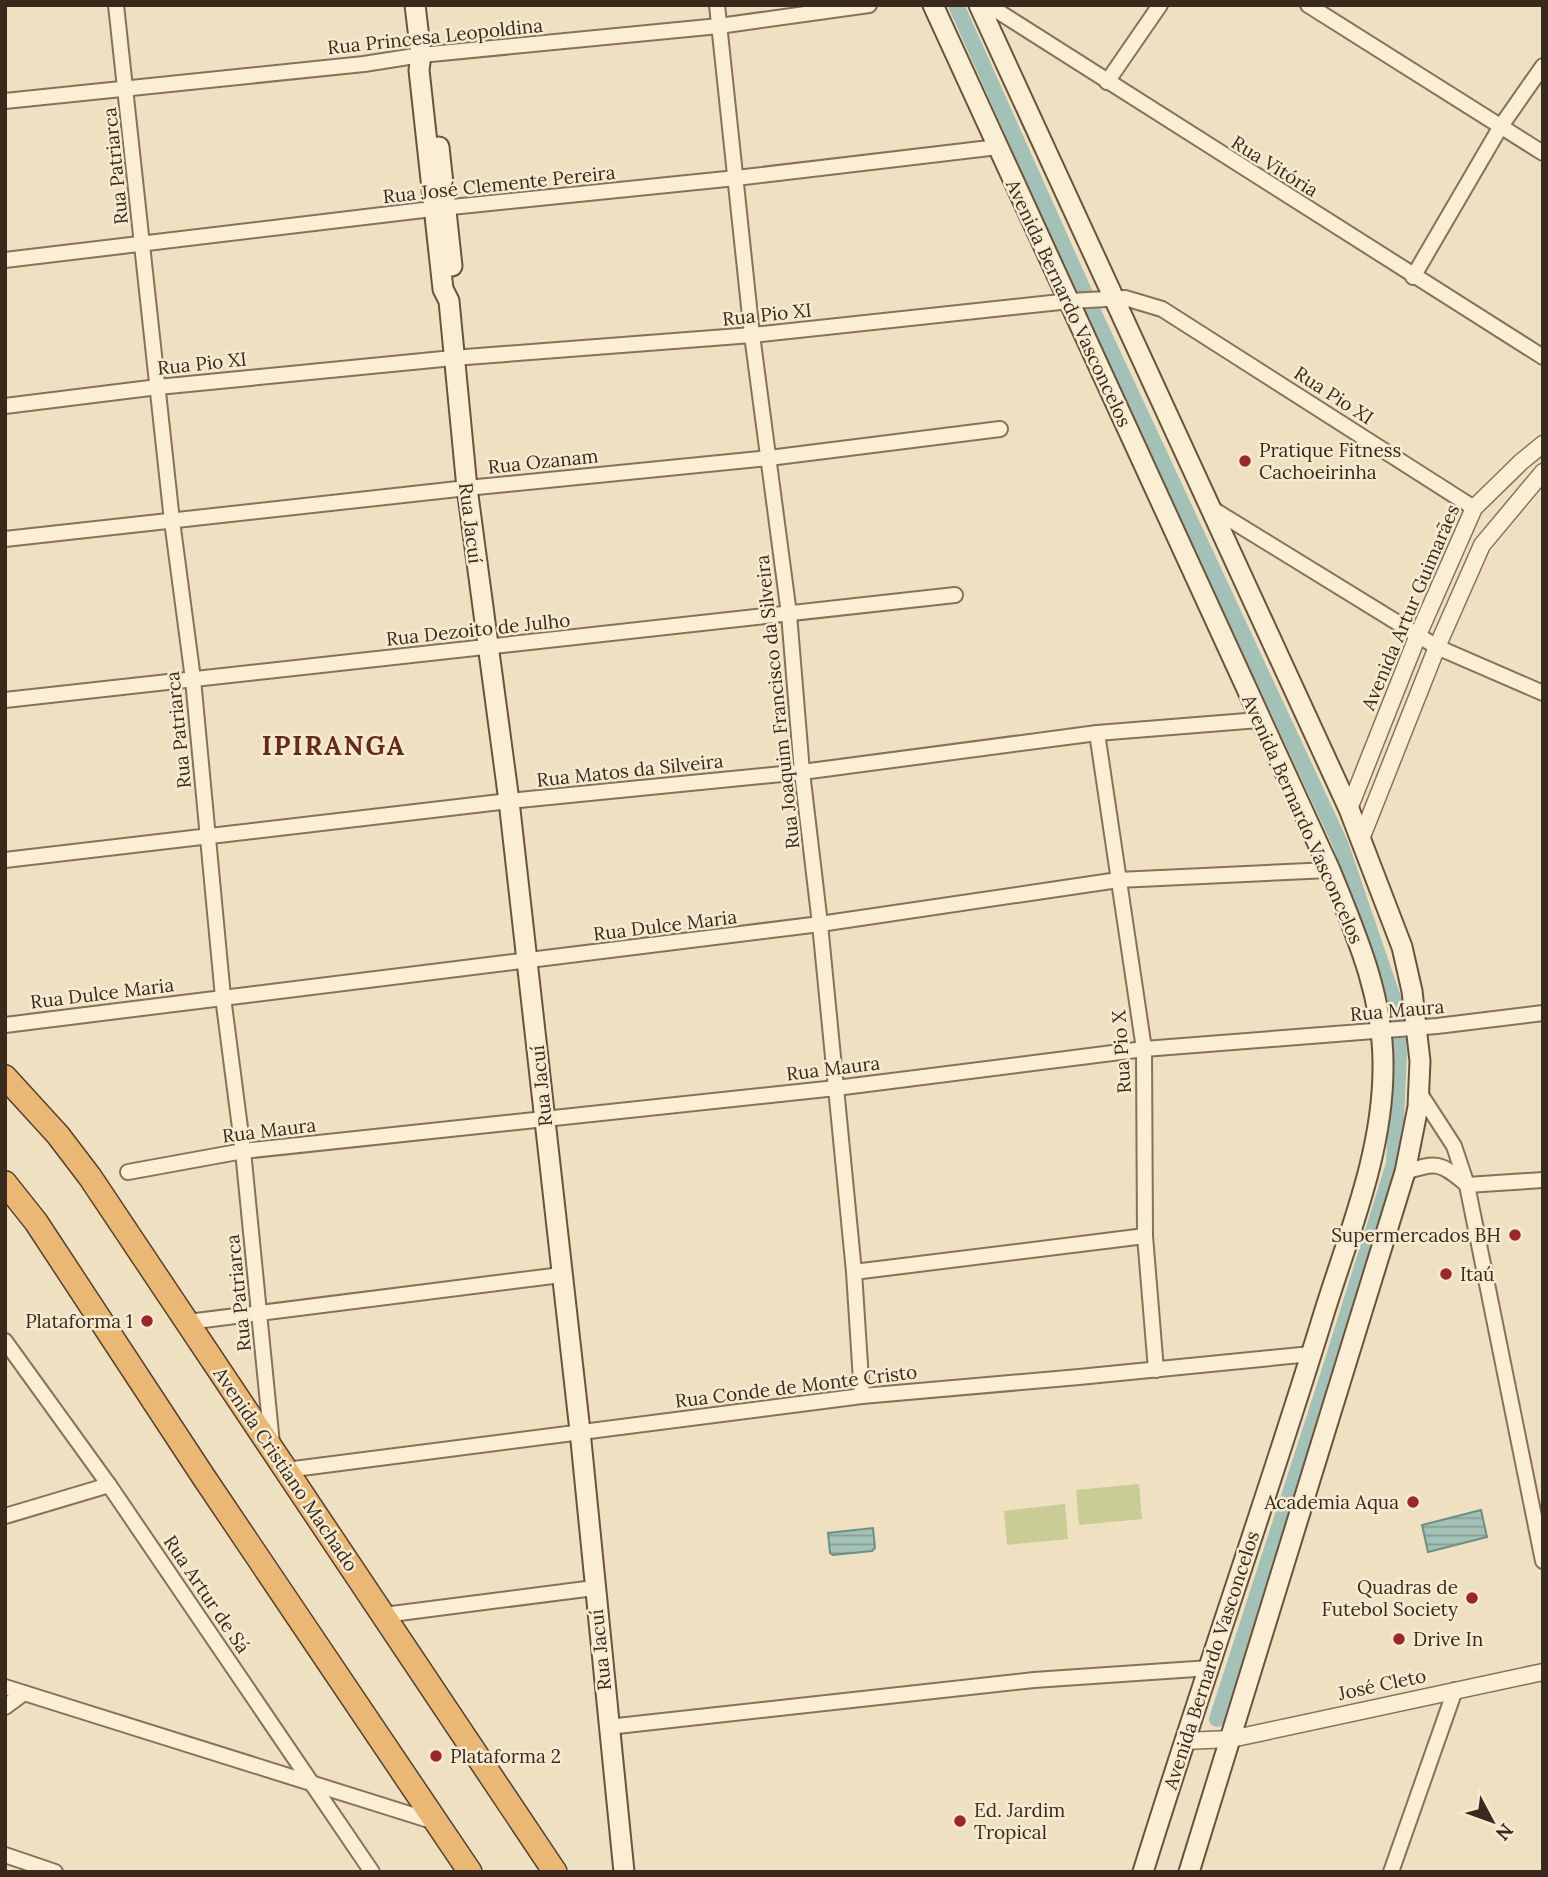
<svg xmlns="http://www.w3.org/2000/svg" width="1548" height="1877" font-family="Lora,serif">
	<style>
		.grass { fill: #c9cd95 }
		.water { fill: url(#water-rules); stroke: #6b9085; stroke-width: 2 }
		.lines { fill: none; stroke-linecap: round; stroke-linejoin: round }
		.canal { stroke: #a4c1b8; stroke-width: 16 }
		.minor-casing { stroke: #897158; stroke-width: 18 }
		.tertiary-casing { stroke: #897158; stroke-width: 19 }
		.secondary-casing { stroke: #6b523c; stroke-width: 23 }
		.trunk-casing { stroke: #573f2d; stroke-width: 26 }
		.minor { stroke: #faeed5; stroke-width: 14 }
		.tertiary { stroke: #faeed5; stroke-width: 16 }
		.secondary { stroke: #faeed5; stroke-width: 19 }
		.trunk { stroke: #eab874; stroke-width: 23 }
		.poi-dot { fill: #9a272b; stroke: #f6ebd1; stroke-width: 2.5 }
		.labels { text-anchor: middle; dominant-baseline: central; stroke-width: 5; stroke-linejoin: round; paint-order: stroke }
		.street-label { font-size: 19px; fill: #392a1d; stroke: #f6ebd1 }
		.poi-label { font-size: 19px; fill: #392a1d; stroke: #f6ebd1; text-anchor: start }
		.district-label { font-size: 26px; font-weight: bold; letter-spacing: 2px; fill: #66291b; stroke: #f6ebd1 }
	</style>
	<defs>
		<pattern id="water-rules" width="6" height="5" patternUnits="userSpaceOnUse" patternTransform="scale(1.75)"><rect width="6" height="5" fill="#a4c1b8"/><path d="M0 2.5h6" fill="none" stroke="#879d95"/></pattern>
	</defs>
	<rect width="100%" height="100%" fill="#efe0c2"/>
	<g class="grass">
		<path d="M1139 1484 1142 1519 1079 1525 1076 1490Z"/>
		<path d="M1065 1504 1068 1539 1007 1545 1004 1511Z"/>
	</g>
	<g class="water">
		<path d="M1481 1510 1487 1537 1428 1552 1422 1525Z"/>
		<path d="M873 1528 875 1548 872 1551 833 1555 830 1553 828 1533Z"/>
	</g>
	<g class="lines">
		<path class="canal" d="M956 5 1090 305 1340 843 1396 1007 1399 1055 1394 1164 1328 1376 1217 1719"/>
		<g class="minor-casing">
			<g id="minor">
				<path d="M116 5 172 521 193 679 223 997 243 1151 272 1444"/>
				<path d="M717 5 752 335 789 614 802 772 820 924 854 1272 862 1396"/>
				<path d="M988 5 1543 357"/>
				<path d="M1308 5 1543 153"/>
				<path d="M1107 82 1160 5"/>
				<path d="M5 101 364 64 421 55 719 26 869 5"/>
				<path d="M5 260 432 209 736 178 998 147"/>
				<path d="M1413 277 1501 126 1543 66"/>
				<path d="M5 406 158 387 453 358 752 335 1070 301 1125 298 1162 309 1474 508"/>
				<path d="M1211 508 1437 647 1543 693"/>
				<path d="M5 539 467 488 769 458 1000 429"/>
				<path d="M5 700 955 595"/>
				<path d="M1097 733 1144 1049 1145 1236 1156 1370"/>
				<path d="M5 860 509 801 802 772 1097 733 1259 720"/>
				<path d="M5 1025 820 924 1118 880 1330 870"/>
				<path d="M1419 1092 1454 1146 1467 1185 1543 1561"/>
				<path d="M128 1172 243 1151 836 1088 1144 1049 1437 1026 1543 1013"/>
				<path d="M1405 1172C1437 1162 1440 1162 1466 1184"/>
				<path d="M1467 1185 1543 1180"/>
				<path d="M854 1272 1145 1236"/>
				<path d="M188 1322 561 1275"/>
				<path d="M5 1341 109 1485 372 1872"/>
				<path d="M286 1470 862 1396 1079 1377 1311 1354"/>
				<path d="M5 1516 109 1485"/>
				<path d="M384 1615 594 1588"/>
				<path d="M5 1687 435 1822"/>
				<path d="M5 1707 24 1693"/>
				<path d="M608 1727 1034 1680 1210 1668"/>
				<path d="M5 1855 55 1872"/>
				<path d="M1391 1872 1455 1690"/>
			</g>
		</g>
		<g class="tertiary-casing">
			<g id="tertiary">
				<path d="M1349 809 1418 635 1474 508 1521 462 1543 444"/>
				<path d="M1361 839 1437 647 1482 545 1543 472"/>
				<path d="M1184 1741 1231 1739 1543 1672"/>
			</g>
		</g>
		<g class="secondary-casing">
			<g id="secondary">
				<path d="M415 5 421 55 419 70 443 289 449 301 467 488 509 801 580 1431 624 1872"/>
				<path d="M933 5 1330 870C1356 934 1384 997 1383 1068 1383 1156 1346 1240 1321 1323 1264 1507 1200 1688 1143 1872"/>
				<path d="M979 5 1349 809 1402 947 1412 991 1420 1061 1418 1107 1405 1172 1189 1872"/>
				<path d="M439 147 452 266"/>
			</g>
		</g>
		<g class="trunk-casing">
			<g id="trunk">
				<path d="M5 1077 58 1135 90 1177 555 1872"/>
				<path d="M5 1183 36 1222 203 1476 470 1872"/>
			</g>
		</g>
		<use href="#minor" class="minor"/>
		<use href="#tertiary" class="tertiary"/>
		<use href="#secondary" class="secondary"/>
		<use href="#trunk" class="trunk"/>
	</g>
	<g class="poi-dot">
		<circle cx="1245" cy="461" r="7"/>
		<circle cx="1515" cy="1235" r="7"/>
		<circle cx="1446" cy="1274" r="7"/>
		<circle cx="147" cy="1321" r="7"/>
		<circle cx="1413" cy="1502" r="7"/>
		<circle cx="1472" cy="1598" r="7"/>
		<circle cx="1399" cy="1639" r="7"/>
		<circle cx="436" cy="1756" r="7"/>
		<circle cx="960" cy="1821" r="7"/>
	</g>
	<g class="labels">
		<g class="street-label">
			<text transform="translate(435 36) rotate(-6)">Rua Princesa Leopoldina</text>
			<text transform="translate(115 166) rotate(-96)">Rua Patriarca</text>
			<text transform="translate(1275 166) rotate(32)">Rua Vitória</text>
			<text transform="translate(499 184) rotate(-6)">Rua José Clemente Pereira</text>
			<text transform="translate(1069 303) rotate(65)">Avenida Bernardo Vasconcelos</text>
			<text transform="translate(767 314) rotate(-6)">Rua Pio XI</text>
			<text transform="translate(202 363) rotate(-6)">Rua Pio XI</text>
			<text transform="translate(1334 395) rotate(33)">Rua Pio XI</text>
			<text transform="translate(543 461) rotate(-6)">Rua Ozanam</text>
			<text transform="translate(471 523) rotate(83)">Rua Jacuí</text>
			<text transform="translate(1410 607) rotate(-67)">Avenida Artur Guimarães</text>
			<text transform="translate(478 629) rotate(-6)">Rua Dezoito de Julho</text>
			<text transform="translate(777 702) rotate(-96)">Rua Joaquim Francisco da Silveira</text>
			<text transform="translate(178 730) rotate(-96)">Rua Patriarca</text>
			<text transform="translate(630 770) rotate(-6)">Rua Matos da Silveira</text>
			<text transform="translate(1303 819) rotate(66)">Avenida Bernardo Vasconcelos</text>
			<text transform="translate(665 925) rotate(-7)">Rua Dulce Maria</text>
			<text transform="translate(102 993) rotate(-7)">Rua Dulce Maria</text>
			<text transform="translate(1397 1010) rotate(-5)">Rua Maura</text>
			<text transform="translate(1121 1052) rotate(-94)">Rua Pio X</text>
			<text transform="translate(833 1068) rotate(-7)">Rua Maura</text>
			<text transform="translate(541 1086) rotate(-96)">Rua Jacuí</text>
			<text transform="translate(269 1130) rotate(-7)">Rua Maura</text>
			<text transform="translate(238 1293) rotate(-96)">Rua Patriarca</text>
			<text transform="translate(796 1386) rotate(-7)">Rua Conde de Monte Cristo</text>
			<text transform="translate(286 1469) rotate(56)">Avenida Cristiano Machado</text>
			<text transform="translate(207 1594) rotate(56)">Rua Artur de Sá</text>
			<text transform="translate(600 1650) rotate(-96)">Rua Jacuí</text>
			<text transform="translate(1211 1660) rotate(-72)">Avenida Bernardo Vasconcelos</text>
			<text transform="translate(1382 1684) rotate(-12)">José Cleto</text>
		</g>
		<g class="poi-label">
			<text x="1259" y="450">Pratique Fitness<tspan x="1259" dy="22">Cachoeirinha</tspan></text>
			<text x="1501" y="1235" text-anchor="end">Supermercados BH</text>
			<text x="1460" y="1274">Itaú</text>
			<text x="133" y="1321" text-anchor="end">Plataforma 1</text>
			<text x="1399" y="1502" text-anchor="end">Academia Aqua</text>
			<text x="1458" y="1587" text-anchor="end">Quadras de<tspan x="1458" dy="22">Futebol Society</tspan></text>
			<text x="1413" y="1639">Drive In</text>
			<text x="450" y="1756">Plataforma 2</text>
			<text x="974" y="1810">Ed. Jardim<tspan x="974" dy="22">Tropical</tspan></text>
		</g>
		<g class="district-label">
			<text x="334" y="745">IPIRANGA</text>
		</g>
	</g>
	<rect width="1548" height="1877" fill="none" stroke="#392a1d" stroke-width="14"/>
	<g transform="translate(1492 1821) rotate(131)" stroke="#f6ebd1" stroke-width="5" paint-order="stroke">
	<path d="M0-5L12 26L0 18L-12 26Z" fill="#392a1d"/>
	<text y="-10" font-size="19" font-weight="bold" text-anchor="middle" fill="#392a1d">N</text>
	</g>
</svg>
